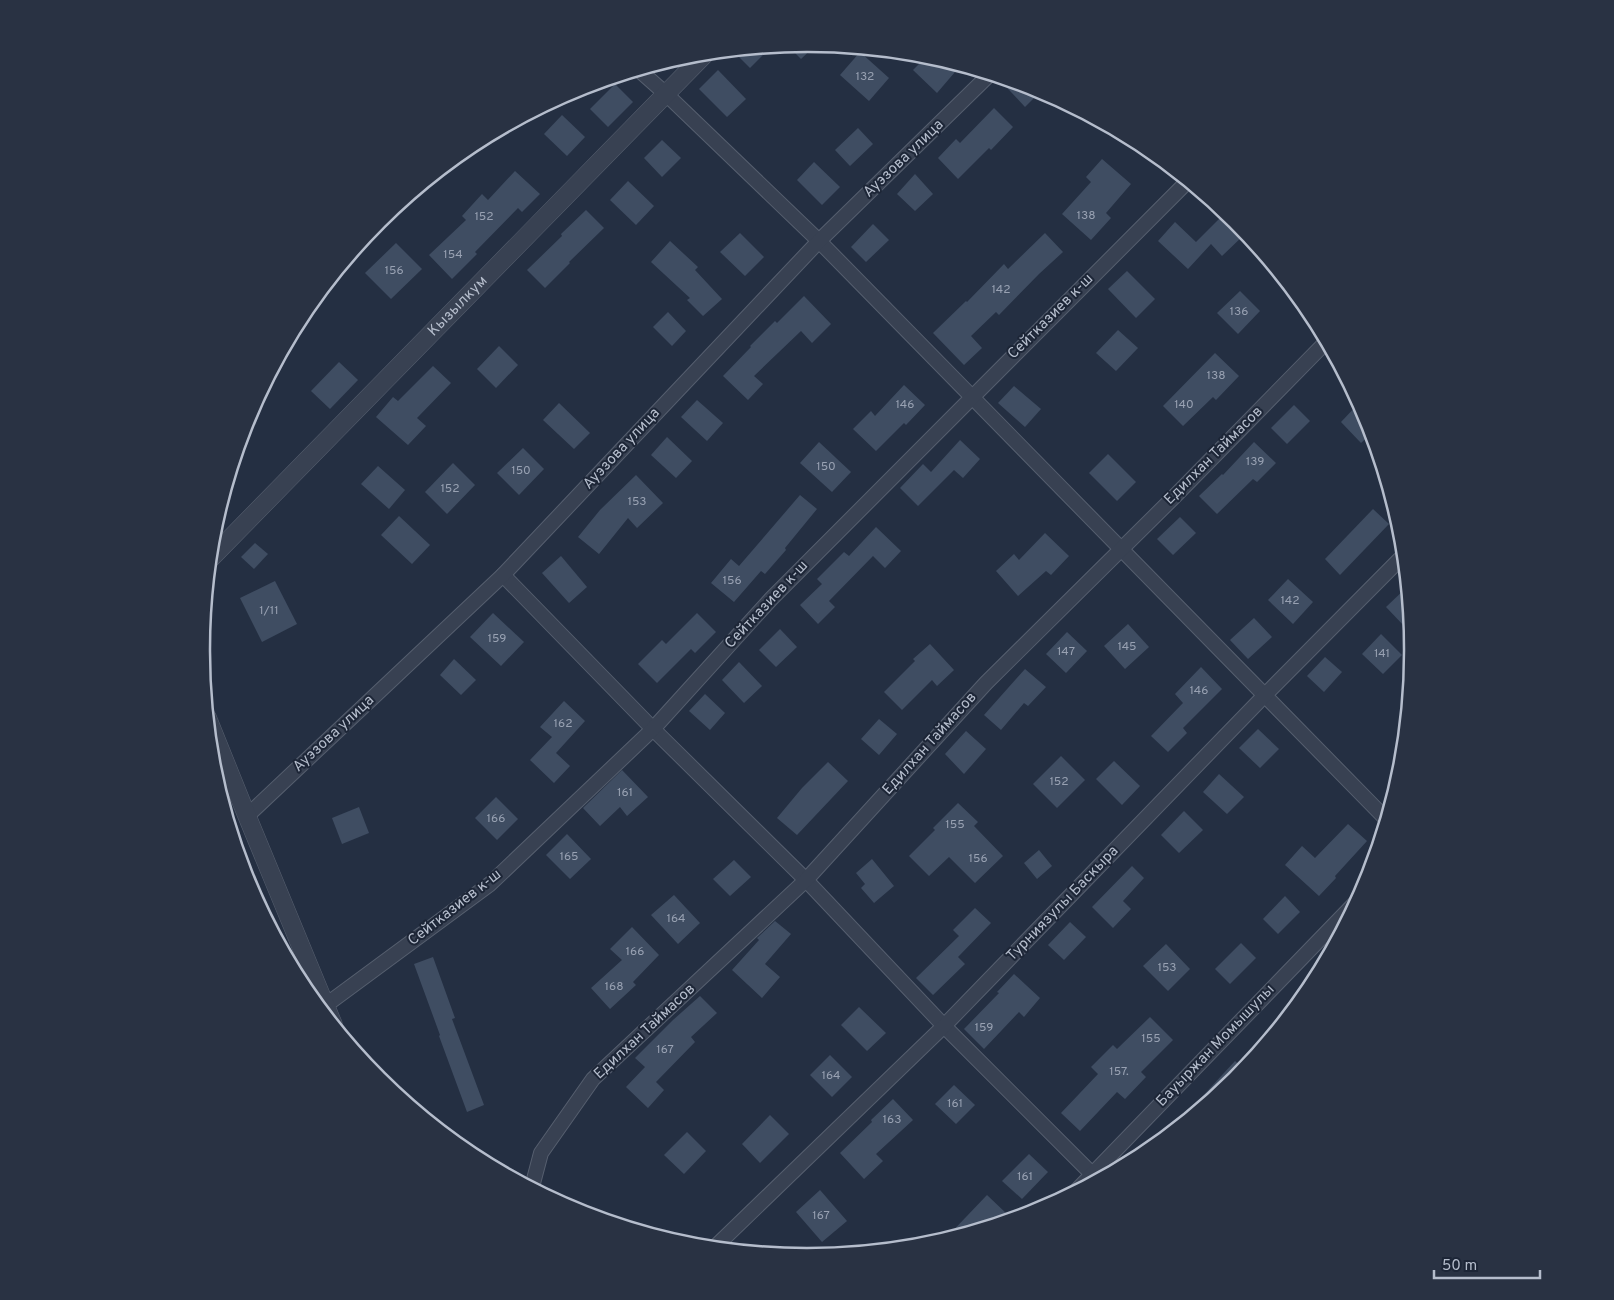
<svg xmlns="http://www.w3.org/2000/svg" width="1614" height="1300" font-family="Overpass,sans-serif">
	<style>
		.building { fill: #3f4d62 }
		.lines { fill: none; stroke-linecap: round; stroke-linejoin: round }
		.service-casing { stroke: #565f6f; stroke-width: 9 }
		.minor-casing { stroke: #565f6f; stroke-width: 16 }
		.tertiary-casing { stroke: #565f6f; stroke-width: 19 }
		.service { stroke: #384152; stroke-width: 7 }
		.minor { stroke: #384152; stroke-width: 14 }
		.tertiary { stroke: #384152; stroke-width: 18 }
		.labels { text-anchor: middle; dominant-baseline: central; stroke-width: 4; stroke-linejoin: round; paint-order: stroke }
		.number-label { font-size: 12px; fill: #98a1b2 }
		.street-label { font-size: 15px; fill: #b5bdcc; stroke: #1d2637 }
		.rim { fill: none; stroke: #b5bdcc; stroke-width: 2.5 }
	</style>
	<rect width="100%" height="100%" fill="#242f42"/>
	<g class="building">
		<path d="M807 44 816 45 801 59 788 46Z"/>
		<path d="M771 47 750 68 733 51Z"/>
		<path d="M860 52 889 78 869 101 840 75Z"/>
		<path d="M927 56 943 61 955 72 937 93 913 70Z"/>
		<path d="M718 70 746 99 727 117 699 89Z"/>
		<path d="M997 77 1039 90 1041 91 1025 107Z"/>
		<path d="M615 84 633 102 608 127 590 109Z"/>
		<path d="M994 108 1013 127 991 150 989 148 958 179 938 158 956 139 960 143Z"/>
		<path d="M562 115 585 137 567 156 544 134Z"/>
		<path d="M858 128 873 144 850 166 835 150Z"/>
		<path d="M662 140 681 158 662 177 644 158Z"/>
		<path d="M1102 159 1131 184 1106 213 1111 218 1091 240 1062 214 1091 182 1086 177Z"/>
		<path d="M814 162 840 187 822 205 797 180Z"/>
		<path d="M515 171 540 194 522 212 518 208 475 252 477 254 452 279 429 255 466 220 462 216 482 194 488 200Z"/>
		<path d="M915 174 933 194 915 211 897 194Z"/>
		<path d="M628 181 654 206 636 225 610 200Z"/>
		<path d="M586 210 604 228 569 262 570 263 545 288 527 270 562 236 561 234Z"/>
		<path d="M1225 213 1245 234 1222 256 1211 244 1188 269 1158 241 1175 222 1196 242Z"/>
		<path d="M873 224 889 240 866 262 851 247Z"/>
		<path d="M740 233 764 257 745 276 720 252Z"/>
		<path d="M1045 233 1063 252 1039 274 999 315 996 312 971 336 982 348 964 365 933 333 966 301 967 302 1004 264 1008 269Z"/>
		<path d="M670 241 698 267 695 270 722 299 703 316 687 300 690 298 651 262Z"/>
		<path d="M396 243 422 269 391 299 365 273Z"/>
		<path d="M1127 271 1155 299 1136 318 1108 289Z"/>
		<path d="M1240 291 1260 311 1238 334 1217 313Z"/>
		<path d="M804 296 831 324 812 343 801 331 754 376 763 384 748 400 723 376 751 347 750 346 775 321 777 323Z"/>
		<path d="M668 312 686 331 672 346 653 327Z"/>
		<path d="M1118 330 1138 348 1116 371 1096 353Z"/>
		<path d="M499 346 518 365 496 388 477 369Z"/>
		<path d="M1215 353 1239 376 1216 400 1213 397 1183 426 1163 406Z"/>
		<path d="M339 362 358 380 330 409 311 391Z"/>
		<path d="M433 366 451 383 417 418 426 426 408 445 376 417 393 397 398 401Z"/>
		<path d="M904 385 925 405 906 425 904 423 876 451 853 429 871 411 875 416Z"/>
		<path d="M1014 386 1041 409 1025 427 998 403Z"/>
		<path d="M697 400 723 423 707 441 681 417Z"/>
		<path d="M559 403 590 433 574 449 543 420Z"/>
		<path d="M1359 403 1367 418 1372 433 1361 443 1341 422Z"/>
		<path d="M1294 405 1310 421 1287 444 1271 428Z"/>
		<path d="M667 437 692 461 676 478 651 455Z"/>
		<path d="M960 440 980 459 963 478 954 470 918 506 900 488 923 464 931 472Z"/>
		<path d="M819 442 851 472 832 492 800 463Z"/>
		<path d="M1254 442 1276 463 1257 482 1253 479 1217 514 1199 496 1222 474 1223 475Z"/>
		<path d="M523 448 544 469 519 495 497 473Z"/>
		<path d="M1108 454 1136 482 1117 501 1089 473Z"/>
		<path d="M453 463 475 485 447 514 425 492Z"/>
		<path d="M378 466 405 490 389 509 361 484Z"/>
		<path d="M636 475 663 503 637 528 628 518 599 554 578 537 600 510Z"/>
		<path d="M800 495 817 509 785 548 786 550 765 574 761 571 734 602 711 583 731 559 739 566Z"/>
		<path d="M1373 509 1389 524 1340 575 1325 559Z"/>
		<path d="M399 516 430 545 412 564 381 535Z"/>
		<path d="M1180 517 1196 533 1173 555 1157 539Z"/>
		<path d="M876 527 901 551 885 568 873 556 829 601 835 607 818 624 800 605 822 584 817 579 844 552 849 556Z"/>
		<path d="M1045 533 1069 556 1051 575 1046 571 1018 596 996 571 1014 554 1019 560Z"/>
		<path d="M255 543 268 554 254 569 241 557Z"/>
		<path d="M561 556 587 587 569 603 542 573Z"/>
		<path d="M1288 579 1313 602 1293 624 1268 600Z"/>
		<path d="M275 581 297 624 262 642 240 598Z"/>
		<path d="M1407 587 1410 621 1405 627 1386 607Z"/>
		<path d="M493 613 524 642 501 666 470 637Z"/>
		<path d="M697 613 716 632 695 653 691 649 657 683 638 664 662 640 666 644Z"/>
		<path d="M1254 618 1272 637 1248 659 1230 640Z"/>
		<path d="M1128 624 1149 647 1125 669 1104 646Z"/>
		<path d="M780 629 797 647 776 667 759 650Z"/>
		<path d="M1067 632 1087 651 1066 673 1046 654Z"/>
		<path d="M1381 634 1402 655 1383 674 1362 654Z"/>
		<path d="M930 644 954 670 937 686 932 680 902 710 884 692 915 661 913 659Z"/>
		<path d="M1325 657 1342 672 1324 692 1307 676Z"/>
		<path d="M454 659 476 680 461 695 440 675Z"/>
		<path d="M739 662 762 686 744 703 722 680Z"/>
		<path d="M1201 667 1222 689 1183 728 1187 733 1168 752 1151 736 1183 703 1175 694Z"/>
		<path d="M1025 669 1046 687 1028 706 1024 703 1001 730 984 715Z"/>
		<path d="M705 694 725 713 710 730 689 711Z"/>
		<path d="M564 701 585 721 556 753 570 766 554 783 530 760 552 737 540 727Z"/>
		<path d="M879 719 897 734 879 755 861 739Z"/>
		<path d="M1258 729 1279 749 1260 768 1239 748Z"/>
		<path d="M966 731 986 749 964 774 945 754Z"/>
		<path d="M1061 756 1085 780 1057 808 1033 784Z"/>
		<path d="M1114 761 1140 786 1122 805 1096 779Z"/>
		<path d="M828 762 848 781 797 835 777 818 802 788Z"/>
		<path d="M622 770 648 797 627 816 620 807 600 826 583 808Z"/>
		<path d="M1219 774 1244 797 1227 814 1203 792Z"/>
		<path d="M496 797 518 819 497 840 475 818Z"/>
		<path d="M958 803 978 822 974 826 1003 856 975 883 949 857 929 876 909 856 935 830 933 828Z"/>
		<path d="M359 807 369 833 342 844 332 818Z"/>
		<path d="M1184 811 1203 830 1179 853 1161 835Z"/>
		<path d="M1348 824 1367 841 1335 876 1336 878 1319 896 1285 865 1302 846 1315 858Z"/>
		<path d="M567 834 591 859 570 879 546 855Z"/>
		<path d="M1039 850 1052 866 1037 879 1024 863Z"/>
		<path d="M872 859 894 886 874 903 861 888 865 884 856 873Z"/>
		<path d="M734 860 751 877 730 896 713 879Z"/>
		<path d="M1132 866 1144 878 1123 901 1131 909 1113 928 1092 907Z"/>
		<path d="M674 895 700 923 678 944 651 915Z"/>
		<path d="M1285 896 1300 912 1278 934 1263 919Z"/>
		<path d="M975 908 991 923 958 957 965 964 933 995 916 978 959 936 953 930Z"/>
		<path d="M775 921 791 934 765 964 780 977 762 998 732 970 759 940 757 938Z"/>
		<path d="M1070 922 1086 937 1064 960 1048 945Z"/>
		<path d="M632 927 659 955 633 982 636 985 610 1009 591 988 622 960 610 949Z"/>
		<path d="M1241 943 1256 958 1230 984 1215 969Z"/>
		<path d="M1166 944 1190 969 1168 991 1143 966Z"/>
		<path d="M433 957 455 1018 452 1019 484 1105 467 1112 439 1036 440 1035 414 964Z"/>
		<path d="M1014 974 1040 998 1024 1017 1019 1012 984 1049 964 1029 999 993 997 992Z"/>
		<path d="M700 996 717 1013 691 1037 695 1042 656 1082 664 1090 648 1108 626 1087 645 1067 635 1058 673 1020Z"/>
		<path d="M859 1007 886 1033 867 1051 841 1025Z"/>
		<path d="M1150 1017 1173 1040 1141 1072 1146 1077 1125 1099 1117 1092 1080 1131 1061 1113 1098 1074 1091 1067 1113 1045 1117 1049Z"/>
		<path d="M830 1055 852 1077 832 1097 810 1075Z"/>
		<path d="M1235 1061 1244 1069 1235 1079 1205 1104 1200 1099Z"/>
		<path d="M954 1085 975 1105 956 1124 935 1104Z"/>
		<path d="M893 1099 913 1120 876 1154 883 1161 864 1179 840 1153 872 1122 871 1120Z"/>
		<path d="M770 1115 789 1134 760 1163 742 1144Z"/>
		<path d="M687 1132 706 1151 684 1174 664 1155Z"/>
		<path d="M1029 1154 1048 1172 1022 1199 1002 1181Z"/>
		<path d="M820 1190 847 1221 822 1242 796 1212Z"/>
		<path d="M987 1195 1008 1215 1002 1221 945 1239Z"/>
	</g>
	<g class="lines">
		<g class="service-casing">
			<path id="service" d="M302 984 315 979"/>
		</g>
		<g class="minor-casing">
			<g id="minor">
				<path d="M639 70 666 94 819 241 1386 819"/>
				<path d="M503 575 653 729 806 880 944 1026 1097 1179"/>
				<path d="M247 816 503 575 819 241 989 75"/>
				<path d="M326 1005 490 884 653 729 771 599 1187 182"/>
				<path d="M532 1187 541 1153 593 1079 806 880 986 683 1173 498 1326 342"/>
				<path d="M1076 1191 1356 902"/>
				<path d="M715 1247 944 1026 1265 695 1404 555"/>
			</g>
		</g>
		<g class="tertiary-casing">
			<g id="tertiary">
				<path id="s1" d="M210 559 705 54"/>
				<path d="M207 717 247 816 333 1024"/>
			</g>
		</g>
		<use href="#service" class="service"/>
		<use href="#minor" class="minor"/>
		<use href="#tertiary" class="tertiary"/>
	</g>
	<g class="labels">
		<g class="number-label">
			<text x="865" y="77">132</text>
			<text x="1086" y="216">138</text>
			<text x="484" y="217">152</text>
			<text x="453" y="255">154</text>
			<text x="394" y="271">156</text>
			<text x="1001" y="290">142</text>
			<text x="1239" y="312">136</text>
			<text x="1216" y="376">138</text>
			<text x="905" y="405">146</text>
			<text x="1184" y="405">140</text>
			<text x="1255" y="462">139</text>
			<text x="826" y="467">150</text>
			<text x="521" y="471">150</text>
			<text x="450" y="489">152</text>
			<text x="637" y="502">153</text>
			<text x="732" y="581">156</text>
			<text x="1290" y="601">142</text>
			<text x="269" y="611">1/11</text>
			<text x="497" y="639">159</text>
			<text x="1127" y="647">145</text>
			<text x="1066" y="652">147</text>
			<text x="1382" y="654">141</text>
			<text x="1199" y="691">146</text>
			<text x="563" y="724">162</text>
			<text x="1059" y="782">152</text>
			<text x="625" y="793">161</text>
			<text x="496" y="819">166</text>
			<text x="955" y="825">155</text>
			<text x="569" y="857">165</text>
			<text x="978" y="859">156</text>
			<text x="676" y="919">164</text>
			<text x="635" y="952">166</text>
			<text x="1167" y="968">153</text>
			<text x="614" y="987">168</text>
			<text x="984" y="1028">159</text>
			<text x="1151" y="1039">155</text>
			<text x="665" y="1050">167</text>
			<text x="1119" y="1072">157.</text>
			<text x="831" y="1076">164</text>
			<text x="955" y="1104">161</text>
			<text x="892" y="1120">163</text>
			<text x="1025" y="1177">161</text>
			<text x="821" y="1216">167</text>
		</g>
		<g class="street-label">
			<text transform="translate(904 159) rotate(-44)">Ауэзова улица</text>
			<text stroke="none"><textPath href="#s1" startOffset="354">Кызылкум</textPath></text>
			<text transform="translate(1051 317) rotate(-45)">Сейтказиев к-ш</text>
			<text transform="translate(622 449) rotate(-47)">Ауэзова улица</text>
			<text transform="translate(1214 456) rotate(-45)">Едилхан Таймасов</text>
			<text transform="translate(767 605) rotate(-47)">Сейтказиев к-ш</text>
			<text transform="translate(334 734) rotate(-43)">Ауэзова улица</text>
			<text transform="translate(930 744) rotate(-48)">Едилхан Таймасов</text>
			<text transform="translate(1063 904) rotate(-46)">Турниязулы Баскыра</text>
			<text transform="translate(455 908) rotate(-38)">Сейтказиев к-ш</text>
			<text transform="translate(645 1032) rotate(-43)">Едилхан Таймасов</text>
			<text transform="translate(1216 1046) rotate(-46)">Бауыржан Момышулы</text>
		</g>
	</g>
	<path d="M0 0H1614V1300H0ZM807 52H807A597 597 0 0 1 1404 649V651A597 597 0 0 1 807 1248H807A597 597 0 0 1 210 651V649A597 597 0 0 1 807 52Z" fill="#293243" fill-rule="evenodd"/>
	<path class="rim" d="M807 52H807A597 597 0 0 1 1404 649V651A597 597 0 0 1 807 1248H807A597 597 0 0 1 210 651V649A597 597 0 0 1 807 52Z"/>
	<path d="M1434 1270v8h106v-8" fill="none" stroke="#b5bdcc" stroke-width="2.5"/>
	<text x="1442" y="1270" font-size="15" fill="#b5bdcc" stroke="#1d2637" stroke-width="4" paint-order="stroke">50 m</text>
</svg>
